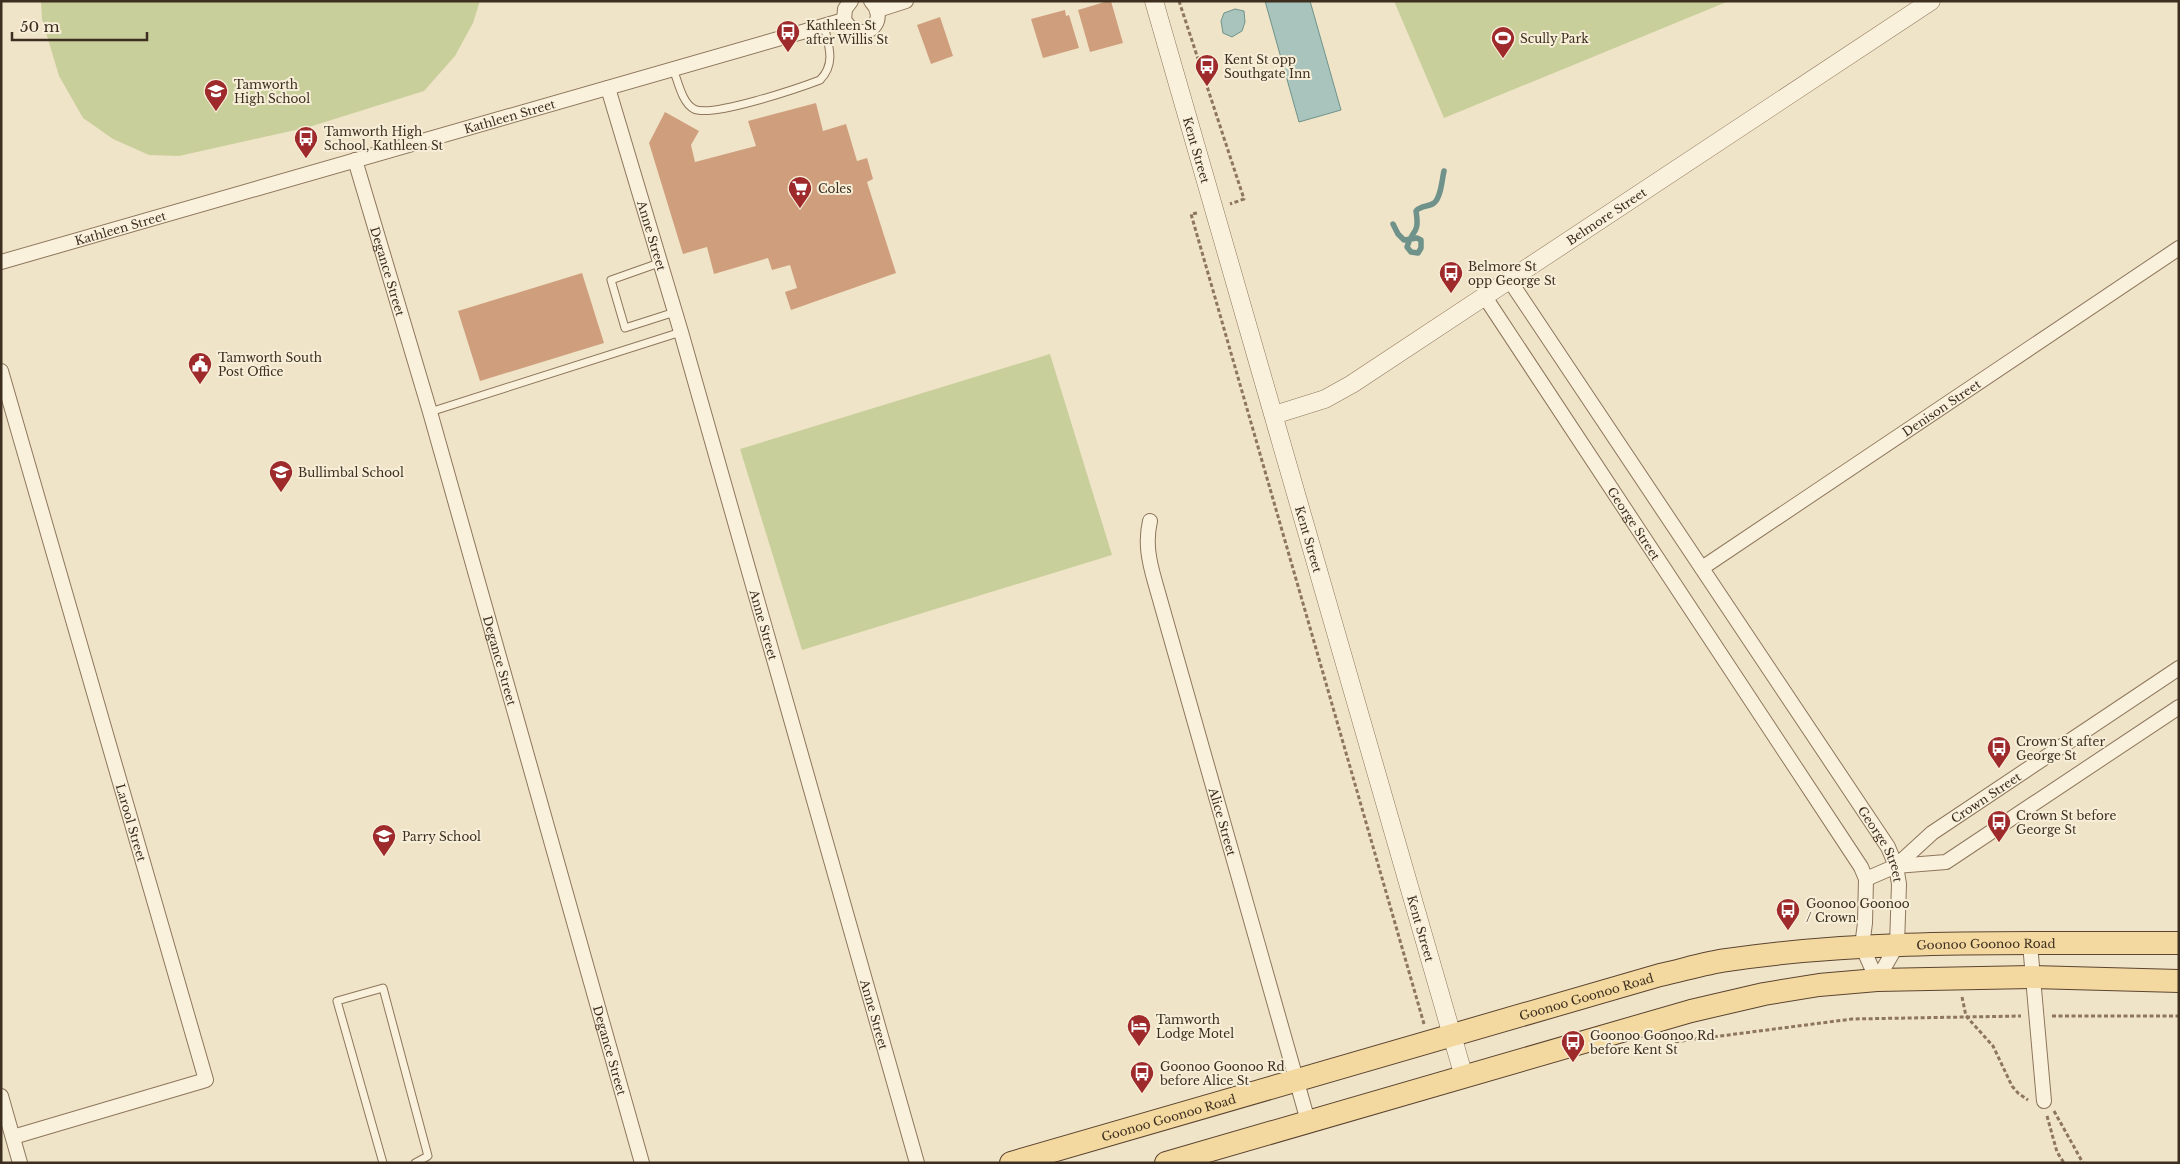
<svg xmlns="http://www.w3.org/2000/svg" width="2180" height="1164" font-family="'Libre Baskerville',serif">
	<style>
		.green { fill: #c9cf9b }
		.water { fill: #a9c4bc; stroke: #6f938a }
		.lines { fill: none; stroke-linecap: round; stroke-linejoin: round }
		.stream { stroke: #6f938a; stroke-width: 5.5 }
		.building { fill: #cf9f7d }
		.service-casing { stroke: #8d765c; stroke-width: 9 }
		.minor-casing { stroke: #8d765c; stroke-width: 16 }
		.tertiary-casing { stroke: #8d765c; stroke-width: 19 }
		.primary-casing { stroke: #5b4430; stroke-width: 24 }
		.path { stroke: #8d765c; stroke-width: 3; stroke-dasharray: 4 2.5; stroke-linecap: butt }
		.service { stroke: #faf1dc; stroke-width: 7 }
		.minor { stroke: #faf1dc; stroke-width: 14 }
		.tertiary { stroke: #faf1dc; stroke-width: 18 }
		.primary { stroke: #f3d9a0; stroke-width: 22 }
		.labels { text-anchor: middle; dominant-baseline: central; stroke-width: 4; stroke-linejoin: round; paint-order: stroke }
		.poi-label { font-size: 12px; fill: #3d2e20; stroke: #f7eed8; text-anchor: start }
		.street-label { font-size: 12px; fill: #3d2e20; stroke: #f7eed8 }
	</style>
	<rect width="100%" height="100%" fill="#f0e4c8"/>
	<g class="green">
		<path d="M41 1H480L473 23 455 56 424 91 309 127 179 156 149 155 113 139 83 118 59 76 42 19Z"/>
		<path d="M1394 1H1729L1444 118Z"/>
		<path d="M1050 354 1112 555 802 650 740 449Z"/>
	</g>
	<g class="water">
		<path d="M1265 1H1310L1341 110 1299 122Z"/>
		<path d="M1235 9 1244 11 1245 22 1242 31 1232 37 1223 33 1221 21 1224 13Z"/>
	</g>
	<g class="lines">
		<path class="stream" d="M1393 224 1398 234 1404 240 1417 238 1421 240V248L1418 253 1411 252 1407 247C1412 228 1420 236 1416 211 1421 205 1429 207 1434 203 1441 198 1442 179 1444 171"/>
	</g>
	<g class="building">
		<path d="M1108 1H1111L1123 43 1090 52 1078 10Z"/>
		<path d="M1065 10 1066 16 1069 15 1079 48 1043 58 1031 19Z"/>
		<path d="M940 17 953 56 931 64 917 25Z"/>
		<path d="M816 103 823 131 846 124 857 161 867 158 873 179 867 182 896 273 791 310 785 292 797 288 790 265 772 270 768 258 714 274 707 247 683 254 649 143 665 112 699 131 691 145 695 162 756 146 748 121Z"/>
		<path d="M582 273 604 343 480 381 458 311Z"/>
	</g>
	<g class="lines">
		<g class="service-casing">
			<g id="service">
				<path d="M673 69C678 81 682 103 694 109 711 118 799 88 820 80 836 64 829 46 824 26"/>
				<path d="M659 263 611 280 625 328 675 312"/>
				<path d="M430 412 681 332"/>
				<path d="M383 1163 337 1001 383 988 428 1156 415 1163"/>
			</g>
		</g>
		<g class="minor-casing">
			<g id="minor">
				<path d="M851 1 845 9 844 20 852 30C872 39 887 17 871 1"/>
				<path d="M878 10 906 1"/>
				<path id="s1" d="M608 88 681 332 917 1163"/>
				<path id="s2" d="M355 160 430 412 642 1163"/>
				<path id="s3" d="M1 262 844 20"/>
				<path id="s4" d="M1510 281 1888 847 1896 866 1899 884 1897 945 1877 980"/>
				<path id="s5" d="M1485 297 1861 867 1866 879 1865 923 1862 946 1877 980"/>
				<path id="s6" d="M1 371 206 1080 13 1137"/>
				<path id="s7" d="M1150 521C1145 543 1149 561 1155 582L1308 1121"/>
				<path id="s8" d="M1702 568 2179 248"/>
				<path d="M1896 866 1946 862 2179 707"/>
				<path id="s9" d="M1866 879 1896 866 1932 833 2179 668"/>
				<path d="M2030 944 2044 1101"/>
				<path d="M1 1096 20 1163"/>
			</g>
		</g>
		<g class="tertiary-casing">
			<g id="tertiary">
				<path id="s10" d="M1154 1 1464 1077"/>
				<path id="s11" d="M1274 415 1325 399 1352 384 1931 1"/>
			</g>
		</g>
		<g class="primary-casing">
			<g id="primary">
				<path id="s12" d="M1011 1163 1660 975C1683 970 1705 963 1727 960 1876 938 2028 944 2179 943"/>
				<path d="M1166 1163 1691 1011 1764 994 1819 985 1877 980 2032 977 2179 981"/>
			</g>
		</g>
		<g class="path">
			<path d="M1179 1 1244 199 1230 204"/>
			<path d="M1197 213 1191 214 1424 1024"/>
			<path d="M1962 997 1966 1016 1993 1046 2012 1086 2018 1093 2028 1100"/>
			<path d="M2052 1016H2179"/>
			<path d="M1672 1037 1674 1042 1852 1019 2021 1016"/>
			<path d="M2054 1111 2083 1163"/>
			<path d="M2047 1116 2057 1152 2064 1163"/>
		</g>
		<use href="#service" class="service"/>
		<use href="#minor" class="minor"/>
		<use href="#tertiary" class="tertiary"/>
		<use href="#primary" class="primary"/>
	</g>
	<defs>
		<g id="bus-pin" transform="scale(1.25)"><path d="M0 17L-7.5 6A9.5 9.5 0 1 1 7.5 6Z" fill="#9e2a2b" stroke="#f7eed8"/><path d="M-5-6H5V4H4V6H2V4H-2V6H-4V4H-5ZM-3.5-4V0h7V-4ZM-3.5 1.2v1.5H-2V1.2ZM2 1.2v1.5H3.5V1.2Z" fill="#fff"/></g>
		<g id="stadium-pin" transform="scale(1.25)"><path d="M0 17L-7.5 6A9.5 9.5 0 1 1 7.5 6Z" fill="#9e2a2b" stroke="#f7eed8"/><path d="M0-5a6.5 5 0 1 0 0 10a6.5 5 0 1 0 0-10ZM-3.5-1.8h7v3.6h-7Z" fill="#fff"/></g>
		<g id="school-pin" transform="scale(1.25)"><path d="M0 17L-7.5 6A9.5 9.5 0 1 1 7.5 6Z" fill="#9e2a2b" stroke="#f7eed8"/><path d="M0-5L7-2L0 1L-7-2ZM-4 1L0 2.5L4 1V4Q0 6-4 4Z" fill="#fff"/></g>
		<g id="supermarket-pin" transform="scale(1.25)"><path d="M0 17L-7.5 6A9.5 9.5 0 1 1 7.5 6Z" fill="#9e2a2b" stroke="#f7eed8"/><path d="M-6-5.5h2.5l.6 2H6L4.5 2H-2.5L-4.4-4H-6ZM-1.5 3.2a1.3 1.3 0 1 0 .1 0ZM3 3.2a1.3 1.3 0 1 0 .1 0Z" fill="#fff"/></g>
		<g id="civic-pin" transform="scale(1.25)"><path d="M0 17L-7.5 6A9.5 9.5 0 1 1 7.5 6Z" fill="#9e2a2b" stroke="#f7eed8"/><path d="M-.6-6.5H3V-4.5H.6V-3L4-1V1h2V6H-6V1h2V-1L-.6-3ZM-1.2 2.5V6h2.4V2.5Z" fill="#fff"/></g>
		<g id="hotel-pin" transform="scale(1.25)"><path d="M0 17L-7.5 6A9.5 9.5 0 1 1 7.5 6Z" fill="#9e2a2b" stroke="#f7eed8"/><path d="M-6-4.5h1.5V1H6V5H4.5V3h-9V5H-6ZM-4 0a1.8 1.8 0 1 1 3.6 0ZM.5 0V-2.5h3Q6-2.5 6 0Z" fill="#fff"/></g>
	</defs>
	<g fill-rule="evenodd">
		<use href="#bus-pin" x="788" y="32"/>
		<use href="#stadium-pin" x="1503" y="38"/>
		<use href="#bus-pin" x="1207" y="66"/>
		<use href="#school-pin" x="216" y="91"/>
		<use href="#bus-pin" x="306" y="138"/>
		<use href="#supermarket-pin" x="800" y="188"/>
		<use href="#bus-pin" x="1451" y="273"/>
		<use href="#civic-pin" x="200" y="364"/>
		<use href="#school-pin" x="281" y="472"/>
		<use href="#bus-pin" x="1999" y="748"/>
		<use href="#bus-pin" x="1999" y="822"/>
		<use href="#school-pin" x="384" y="836"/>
		<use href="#bus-pin" x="1788" y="910"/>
		<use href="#hotel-pin" x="1139" y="1026"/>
		<use href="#bus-pin" x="1573" y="1042"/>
		<use href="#bus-pin" x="1142" y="1073"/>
	</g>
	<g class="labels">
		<g class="poi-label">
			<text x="806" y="25">Kathleen St<tspan x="806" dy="14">after Willis St</tspan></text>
			<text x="1520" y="38">Scully Park</text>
			<text x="1224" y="59">Kent St opp<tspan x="1224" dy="14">Southgate Inn</tspan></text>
			<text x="234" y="84">Tamworth<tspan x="234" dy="14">High School</tspan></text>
			<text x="324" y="131">Tamworth High<tspan x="324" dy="14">School, Kathleen St</tspan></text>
			<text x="818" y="188">Coles</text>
			<text x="1468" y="266">Belmore St<tspan x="1468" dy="14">opp George St</tspan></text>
			<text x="218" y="357">Tamworth South<tspan x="218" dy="14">Post Office</tspan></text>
			<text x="298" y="472">Bullimbal School</text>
			<text x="2016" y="741">Crown St after<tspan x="2016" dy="14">George St</tspan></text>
			<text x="2016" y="815">Crown St before<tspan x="2016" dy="14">George St</tspan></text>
			<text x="402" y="836">Parry School</text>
			<text x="1806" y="903">Goonoo Goonoo<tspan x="1806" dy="14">/ Crown</tspan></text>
			<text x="1156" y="1019">Tamworth<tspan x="1156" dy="14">Lodge Motel</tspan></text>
			<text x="1590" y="1035">Goonoo Goonoo Rd<tspan x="1590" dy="14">before Kent St</tspan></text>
			<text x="1160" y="1066">Goonoo Goonoo Rd<tspan x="1160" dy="14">before Alice St</tspan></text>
		</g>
		<g class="street-label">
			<text stroke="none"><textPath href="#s3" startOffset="529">Kathleen Street</textPath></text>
			<text stroke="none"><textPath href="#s10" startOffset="155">Kent Street</textPath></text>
			<text stroke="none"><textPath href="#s11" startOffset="389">Belmore Street</textPath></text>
			<text stroke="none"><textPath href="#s3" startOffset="124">Kathleen Street</textPath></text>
			<text stroke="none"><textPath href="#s1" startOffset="154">Anne Street</textPath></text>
			<text stroke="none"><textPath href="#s2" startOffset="116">Degance Street</textPath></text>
			<text stroke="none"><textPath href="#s8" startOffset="288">Denison Street</textPath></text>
			<text stroke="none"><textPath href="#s5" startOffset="271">George Street</textPath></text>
			<text stroke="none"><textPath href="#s10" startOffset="560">Kent Street</textPath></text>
			<text stroke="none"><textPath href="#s1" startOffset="559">Anne Street</textPath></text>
			<text stroke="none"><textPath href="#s2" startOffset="521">Degance Street</textPath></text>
			<text stroke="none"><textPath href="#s9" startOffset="146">Crown Street</textPath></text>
			<text stroke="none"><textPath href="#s7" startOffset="311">Alice Street</textPath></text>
			<text stroke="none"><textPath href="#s6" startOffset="470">Larool Street</textPath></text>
			<text stroke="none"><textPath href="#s4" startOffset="675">George Street</textPath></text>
			<text stroke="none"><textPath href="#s10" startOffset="965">Kent Street</textPath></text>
			<text stroke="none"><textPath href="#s12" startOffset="1004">Goonoo Goonoo Road</textPath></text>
			<text stroke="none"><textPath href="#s12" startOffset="599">Goonoo Goonoo Road</textPath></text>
			<text stroke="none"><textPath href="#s1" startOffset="964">Anne Street</textPath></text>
			<text stroke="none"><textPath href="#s2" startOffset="926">Degance Street</textPath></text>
			<text stroke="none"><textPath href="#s12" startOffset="164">Goonoo Goonoo Road</textPath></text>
		</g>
	</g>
	<rect width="2180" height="1164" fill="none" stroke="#3d2e20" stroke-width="5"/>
	<path d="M12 32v8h135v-8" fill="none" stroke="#3d2e20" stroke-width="2.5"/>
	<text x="20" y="32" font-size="15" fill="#3d2e20" stroke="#f7eed8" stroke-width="4" paint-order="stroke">50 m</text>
</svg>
